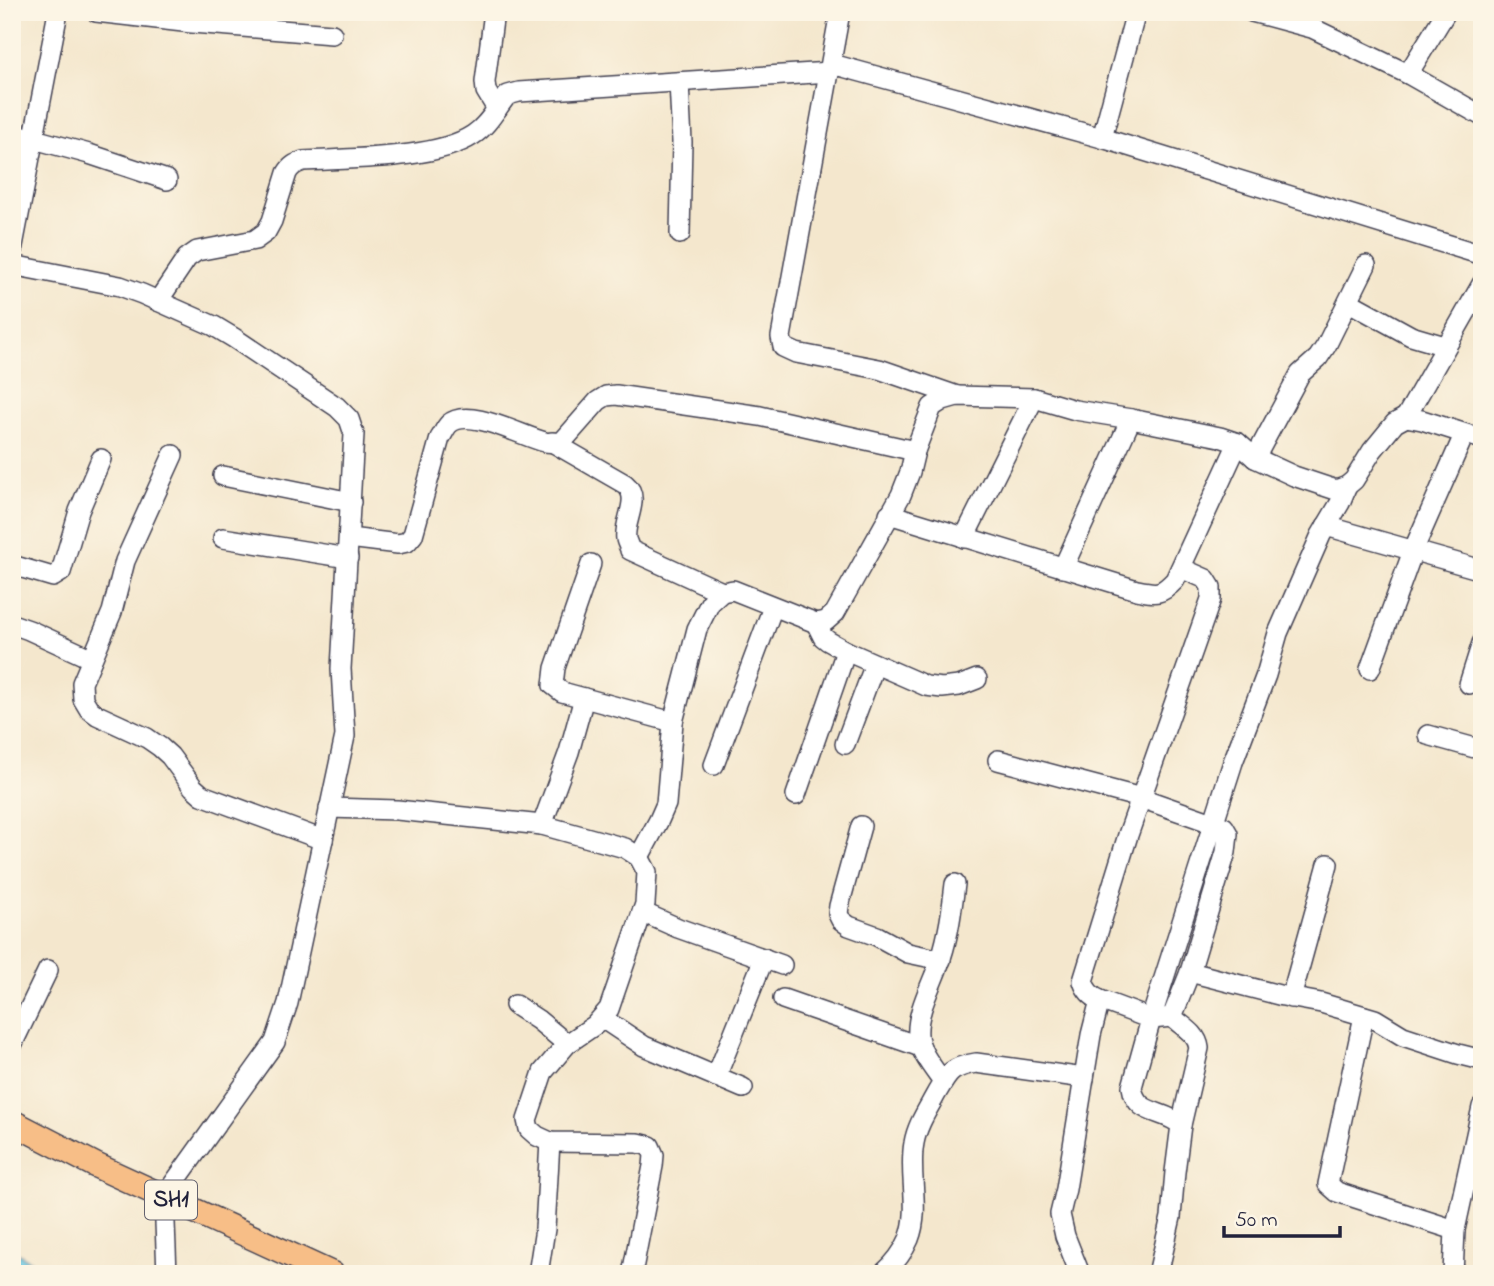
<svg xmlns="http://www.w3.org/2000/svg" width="1494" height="1286" font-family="'Indie Flower',sans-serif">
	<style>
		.water { fill: #62c4e0; stroke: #42738e; stroke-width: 2 }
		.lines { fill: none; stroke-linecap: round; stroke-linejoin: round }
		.minor-casing { stroke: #424051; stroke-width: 22 }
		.major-casing { stroke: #424051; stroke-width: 27 }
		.minor { stroke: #fff; stroke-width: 19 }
		.major { stroke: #f7be87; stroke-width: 24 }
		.labels { text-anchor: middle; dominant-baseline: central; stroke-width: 7; stroke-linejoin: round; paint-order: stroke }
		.shield { fill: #fcf5e5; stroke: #63616e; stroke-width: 2 }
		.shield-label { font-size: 23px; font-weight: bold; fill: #22223b }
	</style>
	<rect width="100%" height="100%" fill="#fcf5e5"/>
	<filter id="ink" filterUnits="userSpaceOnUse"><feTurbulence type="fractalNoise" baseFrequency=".0143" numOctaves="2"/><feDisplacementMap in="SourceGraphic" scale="14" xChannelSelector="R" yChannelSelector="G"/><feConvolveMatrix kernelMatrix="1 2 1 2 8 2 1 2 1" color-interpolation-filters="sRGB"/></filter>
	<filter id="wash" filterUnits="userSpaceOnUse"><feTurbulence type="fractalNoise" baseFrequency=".00686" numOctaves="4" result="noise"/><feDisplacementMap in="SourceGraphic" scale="28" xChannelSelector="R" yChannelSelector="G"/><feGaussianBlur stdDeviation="1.57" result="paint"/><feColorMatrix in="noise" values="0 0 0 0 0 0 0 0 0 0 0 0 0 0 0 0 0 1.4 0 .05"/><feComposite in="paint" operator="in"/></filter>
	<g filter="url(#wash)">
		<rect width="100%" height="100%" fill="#f4e7cd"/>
		<path class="water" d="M12 1250 51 1274H12Z"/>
	</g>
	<g filter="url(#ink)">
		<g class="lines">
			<g class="minor-casing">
				<g id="minor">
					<path d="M96 12 192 23 332 34"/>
					<path d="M494 12 485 82 486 91 497 109"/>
					<path d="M840 12 781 337 783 347 796 353 879 369 957 396"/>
					<path d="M1252 12 1312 28 1408 74 1482 116"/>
					<path d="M832 64 1102 138 1482 255"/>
					<path d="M1408 74 1446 12"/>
					<path d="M679 82 682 142 680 234"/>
					<path d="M12 133 89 154 167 180"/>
					<path d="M1102 138 1136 12"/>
					<path d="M12 251 58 12"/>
					<path d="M12 265 120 286 142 294 214 326 234 338 337 407 349 419 354 434 341 669 345 736 288 1003 275 1042 164 1197 167 1274"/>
					<path d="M158 301 187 258 197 251 255 240 266 232 272 221 287 173C291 166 295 164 303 161 349 158 435 160 473 135 487 126 495 111 505 98L508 95 519 92 830 72"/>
					<path d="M1349 302 1411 336 1445 346"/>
					<path d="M1406 417 1482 284"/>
					<path d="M552 442 625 484C642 498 623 521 626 539 626 541 630 548 630 550L722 592"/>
					<path d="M173 455 125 561 112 612 82 683 83 699 89 709 97 715 147 738 160 747 170 756 193 787 202 795 323 840"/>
					<path d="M1255 458 1300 374 1318 358 1326 346 1366 265"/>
					<path d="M223 476 351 502"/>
					<path d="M889 514 1137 590C1157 594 1161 595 1175 580L1238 443"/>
					<path d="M1326 526 1482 570"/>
					<path d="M223 538 348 558"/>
					<path d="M349 538 398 544 407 542 413 535 440 438C443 434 445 428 449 424 468 406 523 437 545 442 550 443 556 442 562 442L598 401 606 396 616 395 760 416 915 451"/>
					<path d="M964 538 1034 398"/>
					<path d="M591 564 555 668 553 685 562 692 673 722"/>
					<path d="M12 565 53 577 61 572 79 511 101 459"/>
					<path d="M1063 568 1131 419"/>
					<path d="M816 623 823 637 828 641 846 651 926 686 942 688 959 686 977 679"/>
					<path d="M12 624 29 630 92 659"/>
					<path d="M1370 669 1413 551 1464 435"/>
					<path d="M1469 684 1482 643"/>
					<path d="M1428 735 1482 750"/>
					<path d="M845 744 875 664"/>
					<path d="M998 760 1141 798 1224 827 1228 834 1226 852 1190 972 1172 1017 1151 1019 1100 1000C1091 996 1086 991 1083 981L1128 835 1211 599V587L1206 579 1181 568"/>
					<path d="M714 765 773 607"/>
					<path d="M796 795 846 651"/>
					<path d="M329 808 397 810 542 825 625 848 639 857 647 872 645 904 609 1009 595 1025 567 1044 543 1072 527 1120 529 1129 537 1136 550 1142 638 1143 650 1146 654 1155 653 1166 632 1274"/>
					<path d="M542 825 569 752 584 698"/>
					<path d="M861 826 839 906 838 914 841 920 849 926 877 936 908 953 941 960"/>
					<path d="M639 857 659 820 666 804 673 722 697 629 710 603 722 592 733 590 816 623 826 621 835 613 901 495 910 472 915 451 932 407 943 400 957 396 1034 398 1075 410 1131 419 1220 437 1238 443 1255 458 1294 476 1336 490 1347 486 1354 480 1372 451 1395 423 1406 417 1422 420 1482 439"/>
					<path d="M642 912 678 928 782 965"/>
					<path d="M1190 972 1283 996 1321 1003 1375 1019 1403 1036 1458 1054 1482 1060"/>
					<path d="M1291 998 1328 864"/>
					<path d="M783 999 921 1047"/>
					<path d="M515 1005 538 1020 567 1044"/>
					<path d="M1364 1016 1328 1184 1337 1192 1455 1230"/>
					<path d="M1172 1017C1183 1027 1197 1033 1199 1048L1181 1125"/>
					<path d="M602 1018 644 1046 743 1088"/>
					<path d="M12 1045 48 970"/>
					<path d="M716 1077 764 958"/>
					<path d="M943 1082C934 1069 919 1052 918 1035 916 1011 934 981 941 958 949 934 952 909 955 884"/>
					<path d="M538 1274 545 1229 550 1142"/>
					<path d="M883 1274C894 1264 903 1253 909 1239 921 1209 908 1174 914 1143 917 1125 928 1109 936 1094 949 1072 951 1067 976 1063L1084 1078"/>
					<path d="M1080 1274 1065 1236 1060 1214 1066 1189 1091 1035 1100 1000"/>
					<path d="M1158 1274 1171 1217 1175 1172 1181 1125C1163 1109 1136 1116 1132 1087L1151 1019 1233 762 1266 675 1278 633 1321 535 1340 503 1347 486"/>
					<path d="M1453 1274 1455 1230 1482 1107"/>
				</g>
			</g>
			<g class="major-casing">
				<path id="major" d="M12 1122 95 1165 332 1274"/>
			</g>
			<use href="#minor" class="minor"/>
			<use href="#major" class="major"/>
		</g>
	</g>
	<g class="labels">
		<rect class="shield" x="145" y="1180.5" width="52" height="39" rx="5"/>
		<g class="shield-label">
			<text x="171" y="1200">SH1</text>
		</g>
	</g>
	<rect width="1494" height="1286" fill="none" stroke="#fcf5e5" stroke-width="42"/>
	<path d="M1224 1226v10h116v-10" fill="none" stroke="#22223b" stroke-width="3.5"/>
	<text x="1235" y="1226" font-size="21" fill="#22223b" stroke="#fcf5e5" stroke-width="5" paint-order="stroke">50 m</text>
</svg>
